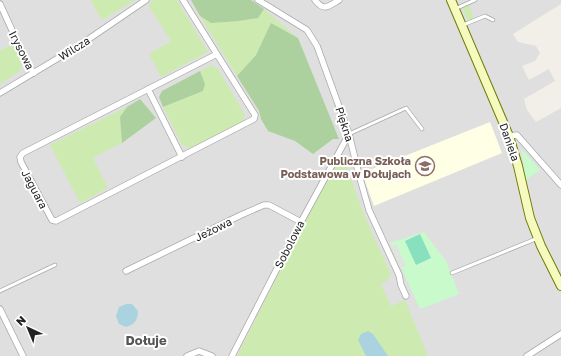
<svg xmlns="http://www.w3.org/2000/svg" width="561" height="356" font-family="'Golos Text',sans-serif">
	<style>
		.residential { fill: #e0dfdf }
		.education { fill: #ffffe5 }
		.grass { fill: #cdebb0 }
		.forest { fill: #add19e }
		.park { fill: #c8facc }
		.pitch { fill: #88e0be }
		.parking { fill: #e2e2e2 }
		.water { fill: #aad3df }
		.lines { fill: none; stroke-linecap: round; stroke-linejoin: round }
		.lane-casing { stroke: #a9a9a9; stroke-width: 4.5 }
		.street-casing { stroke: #a9a9a9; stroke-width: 7 }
		.secondary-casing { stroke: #707d05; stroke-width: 10 }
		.lane { stroke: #fff; stroke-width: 3 }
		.street { stroke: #fff; stroke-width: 5.5 }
		.secondary { stroke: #f7fabf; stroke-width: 8 }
		.labels { text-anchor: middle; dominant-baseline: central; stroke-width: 4; stroke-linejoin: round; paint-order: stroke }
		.street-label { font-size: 11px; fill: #222; stroke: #fff }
		.education-label { font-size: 11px; font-weight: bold; fill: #785e54; stroke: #fff; text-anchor: end }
		.quarter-label { font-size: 13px; font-weight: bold; fill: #555; stroke: #fff }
	</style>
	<rect width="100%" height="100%" fill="#f2efe9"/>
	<path class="residential" d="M0 0H561V4L513 34 518 42 536 46 540 53 535 61 522 66 529 80 549 69 555 81 524 99 527 110 536 122 561 108V356H0Z"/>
	<path class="education" d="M490 122 502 153 374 206 362 173Z"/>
	<g class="grass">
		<path d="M92 0H135L102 20 91 1Z"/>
		<path d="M154 0H177L208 52 161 77 149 54 171 41 148 5Z"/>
		<path d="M469 4 474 19 468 21 462 7Z"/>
		<path d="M264 9 298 38 271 23 256 55 237 76 200 16 211 23 239 21 258 18Z"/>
		<path d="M13 44 22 63 20 71 0 84V51Z"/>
		<path d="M211 65 218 69 245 115 243 121 190 148 182 145 163 107 203 91 205 84 200 71Z"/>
		<path d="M127 107 120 117 122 143 93 158 108 188 80 203 50 145Z"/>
		<path d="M341 157 345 158C356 199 373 236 391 274L388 280 381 284 391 306 405 300 428 356H237L321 190Z"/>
	</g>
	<g class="forest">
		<path d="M191 0H251L264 9 258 18 239 21 211 23 200 16Z"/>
		<path d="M271 23 298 38 339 139H333L313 154 295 141 268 131 261 119 259 111 237 76 256 55Z"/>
		<path d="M200 71 205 84 203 91 163 107 159 97 162 91Z"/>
		<path d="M140 99 156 118 122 143 120 117 127 107Z"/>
	</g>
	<g class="park">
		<path d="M521 148 540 170 526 180Z"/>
		<path d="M424 232 446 261 459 294 420 309 390 243Z"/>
	</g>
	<path class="pitch" d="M420 234 431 258 416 265 405 241Z"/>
	<path class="parking" d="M396 244 406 266 402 268 392 246Z"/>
	<g class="water">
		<path d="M126 304H132L138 311C138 320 134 325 126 327L119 324 116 316 119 307Z"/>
		<path d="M368 331 373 334 388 356H366L358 340 361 334Z"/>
	</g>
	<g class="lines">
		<g class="lane-casing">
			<g id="lane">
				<path d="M455 9 475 0"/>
				<path d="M463 25 485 16 493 20"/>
				<path d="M349 134 406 108 422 129"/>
				<path d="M452 273 538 238"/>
				<path d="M0 291 55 265"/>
			</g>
		</g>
		<g class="street-casing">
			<g id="street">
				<path d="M183 0 255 115 254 119 56 221 52 220 21 162 20 157 23 153 217 54"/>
				<path d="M258 0 307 30 317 46 349 134 359 175 369 210 399 275 401 285 406 296"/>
				<path d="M315 0C324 12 329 6 339 0"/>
				<path d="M0 4 28 65 34 73"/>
				<path d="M148 89 182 157"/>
				<path d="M0 93 80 45 146 0"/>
				<path d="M509 136 517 135 561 185"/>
				<path d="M126 271 241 215 264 205H269L301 222"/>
				<path d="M0 309 23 356"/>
				<path d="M187 356 199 351 212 356"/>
				<path d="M232 356 301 222 349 134"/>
				<path d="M527 356 561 334"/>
			</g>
		</g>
		<g class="secondary-casing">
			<path id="secondary" d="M451 0 509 136 518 166 530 218 541 246 561 286"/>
		</g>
		<use href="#lane" class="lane"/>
		<use href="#street" class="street"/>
		<use href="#secondary" class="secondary"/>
	</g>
	<defs>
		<g id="school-ring" transform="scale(1)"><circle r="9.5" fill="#fff" stroke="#8d6e63" stroke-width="1.5"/><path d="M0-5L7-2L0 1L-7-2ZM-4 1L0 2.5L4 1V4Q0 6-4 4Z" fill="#8d6e63"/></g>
	</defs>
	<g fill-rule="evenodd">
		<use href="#school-ring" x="425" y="166"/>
	</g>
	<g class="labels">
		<g class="street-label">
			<text transform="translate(74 48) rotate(-32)">Wilcza</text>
			<text transform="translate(22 50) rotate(63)">Irysowa</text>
			<text transform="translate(345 124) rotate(72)">Piękna</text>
			<text transform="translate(510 142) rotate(71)">Daniela</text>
			<text transform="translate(35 189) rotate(62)">Jaguara</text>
			<text transform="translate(213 229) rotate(-26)">Jeżowa</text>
			<text transform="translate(289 244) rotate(-63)">Sobolowa</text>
		</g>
		<g class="education-label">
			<text x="411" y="160">Publiczna Szkoła<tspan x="411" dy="13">Podstawowa w Dołujach</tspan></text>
		</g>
		<g class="quarter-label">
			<text x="146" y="340">Dołuje</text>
		</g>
	</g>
	<g transform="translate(28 328) rotate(316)" stroke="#ffffff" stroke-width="3" paint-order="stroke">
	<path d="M0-3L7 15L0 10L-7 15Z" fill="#222222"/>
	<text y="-6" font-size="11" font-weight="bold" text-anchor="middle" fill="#222222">N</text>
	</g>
</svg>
